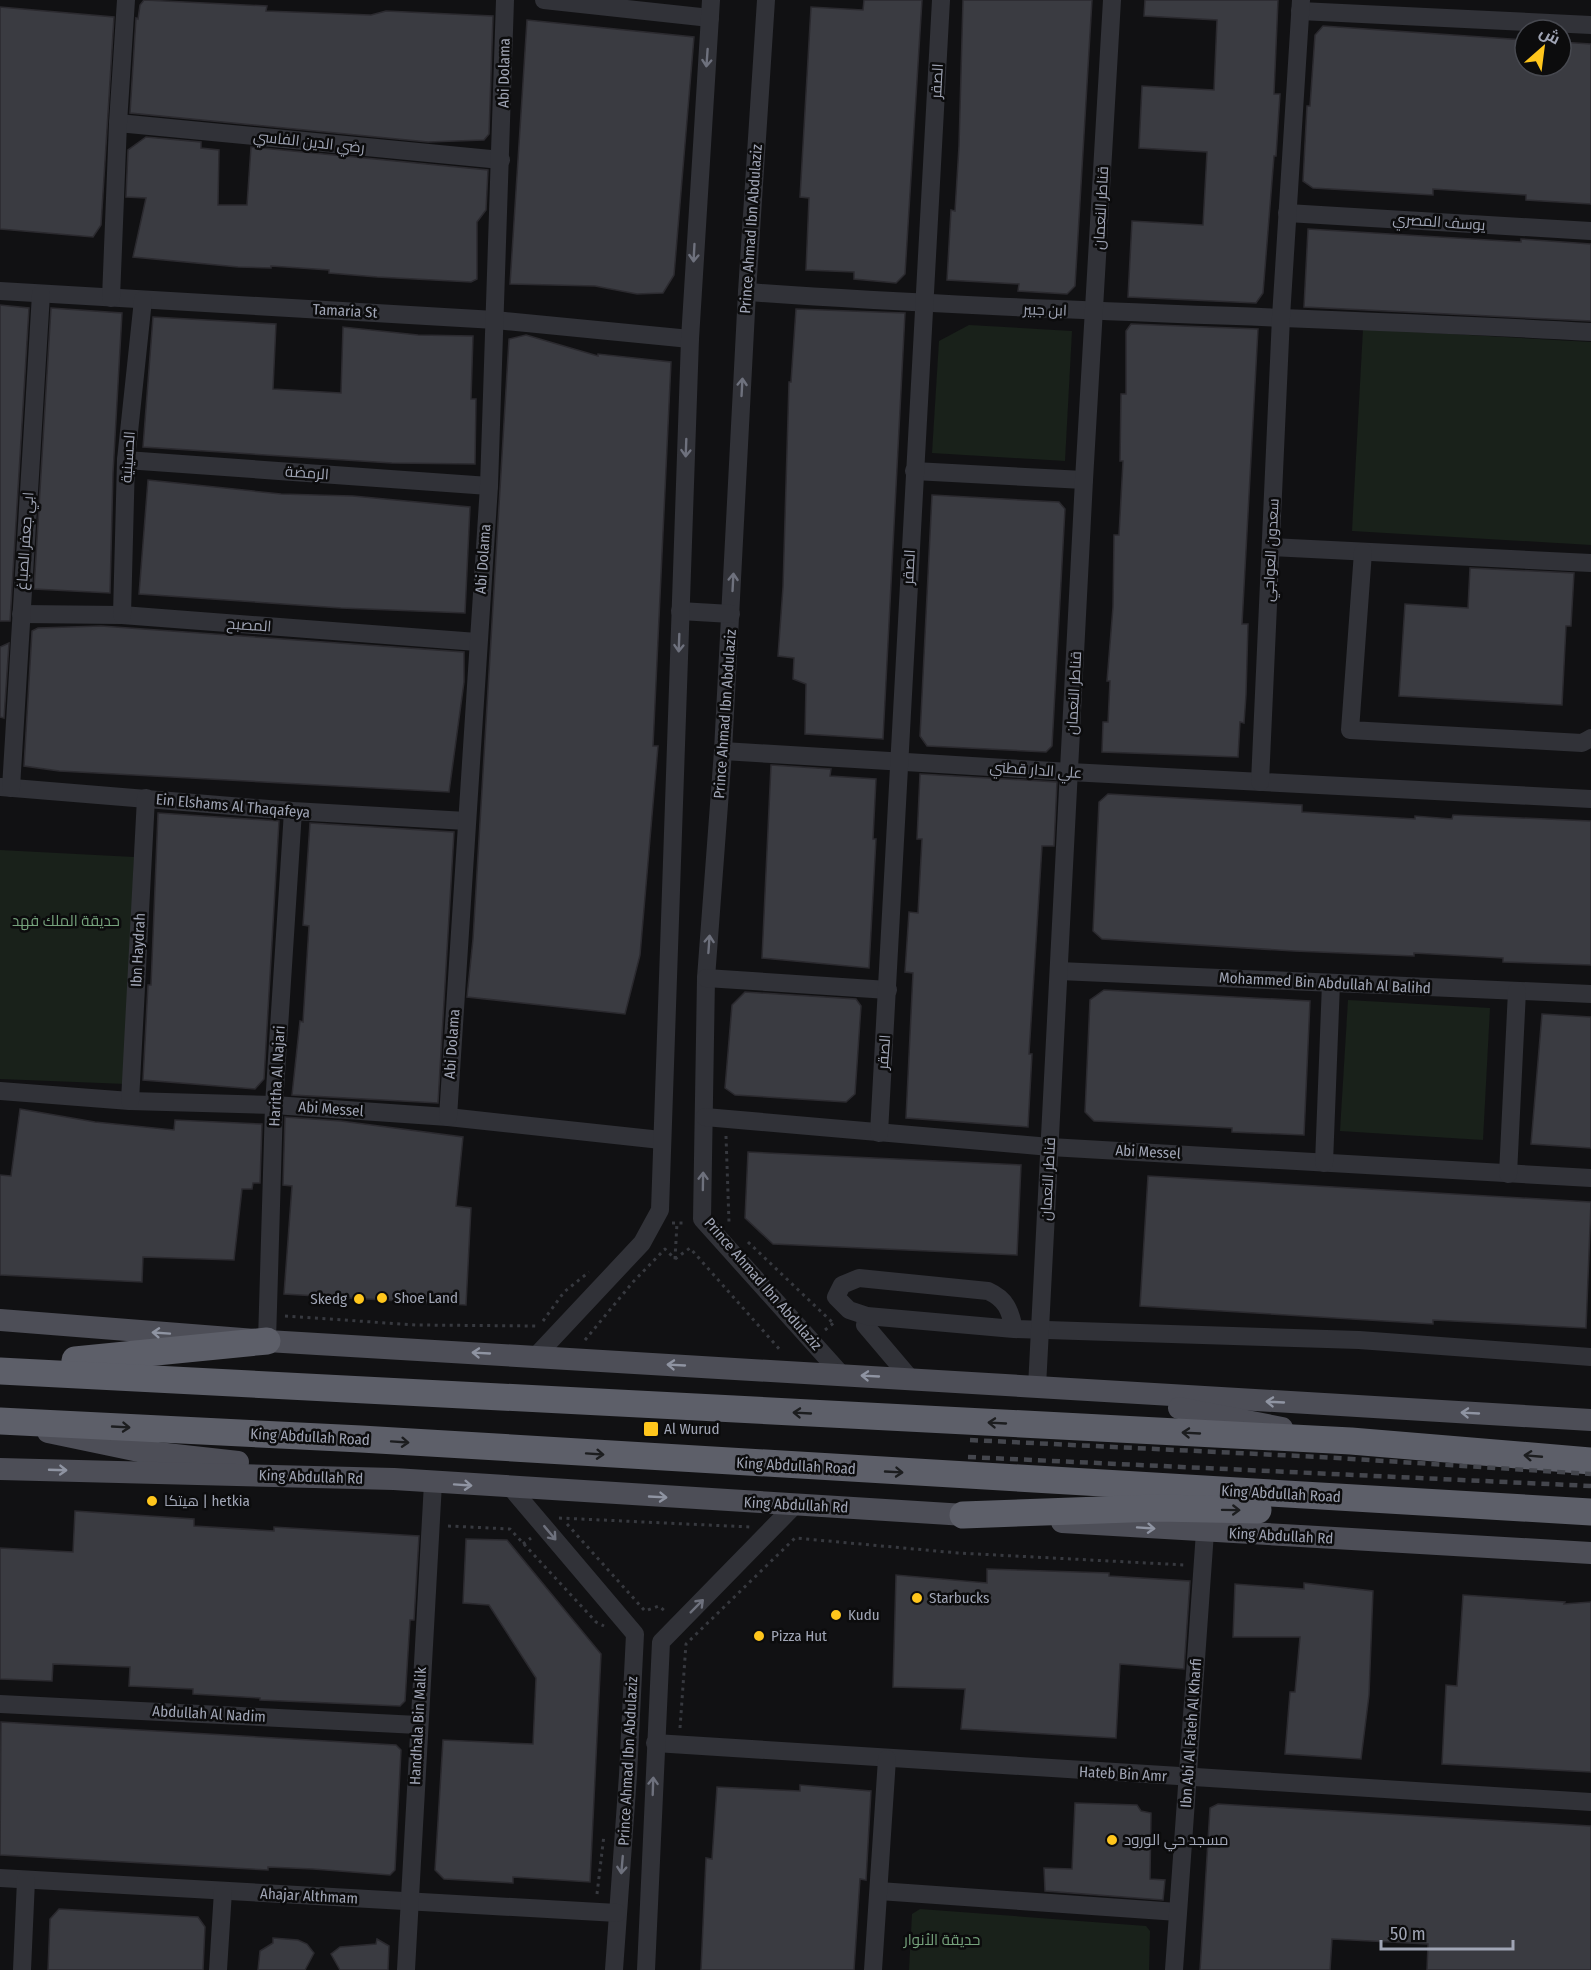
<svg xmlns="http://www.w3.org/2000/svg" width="1591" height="1970" font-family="'Fira Sans Condensed',Cairo,sans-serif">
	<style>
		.green { fill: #19211a }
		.building { fill: #3a3b41; stroke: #2b2a2f; stroke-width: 1.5 }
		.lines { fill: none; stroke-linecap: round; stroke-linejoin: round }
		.path { stroke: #37393f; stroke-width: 3; stroke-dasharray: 3 4.5; stroke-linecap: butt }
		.minor { stroke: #313238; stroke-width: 18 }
		.major { stroke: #4d4e57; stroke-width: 22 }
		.highway { stroke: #5d5f69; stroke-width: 27 }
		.rail { stroke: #44464d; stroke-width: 4.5; stroke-dasharray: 8 6; stroke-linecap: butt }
		.oneway { stroke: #6e717d }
		.oneway2 { stroke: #8f94a2 }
		.oneway3 { stroke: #1c1d1f }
		.poi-dot { fill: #ffc61c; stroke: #0c0c0d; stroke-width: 2 }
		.labels { text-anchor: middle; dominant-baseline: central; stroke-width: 5; stroke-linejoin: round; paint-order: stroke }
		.street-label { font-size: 15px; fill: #a0a5b5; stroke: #0c0c0d }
		.park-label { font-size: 15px; fill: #75a27c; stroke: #0c0c0d }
		.poi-label { font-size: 15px; fill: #a0a5b5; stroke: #0c0c0d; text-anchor: start }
	</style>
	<rect width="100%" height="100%" fill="#111113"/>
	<g class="green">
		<path d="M969 325 1072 331 1065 461 932 453 939 341Z"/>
		<path d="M1363 329 1591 342V545L1352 531Z"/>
		<path d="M0 850 134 857 126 1084 0 1079Z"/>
		<path d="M1348 1000 1490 1008 1483 1140 1340 1131Z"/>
		<path d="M920 1909 1146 1926 1150 1931 1149 1970H909L912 1914Z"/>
	</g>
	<g class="building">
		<path d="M144 0 267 6 266 11 371 15 386 11 493 16 489 134 484 140 428 142 130 113 136 18 138 19 140 5Z"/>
		<path d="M864 0H922L905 274 896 283 854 279V272L806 270 809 198 800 197 811 7 863 10Z"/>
		<path d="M963 0H1092L1075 286 1067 294 1018 291 1019 284 947 280 951 210 955 211 959 146Z"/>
		<path d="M1145 0H1278L1274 94H1280L1276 156H1274L1263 293 1256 303 1128 297 1132 221 1203 225 1207 152 1139 148 1142 86 1214 90 1217 20 1144 16Z"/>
		<path d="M0 7 114 17 101 225 93 237 0 229Z"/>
		<path d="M527 20 694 37 674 275 663 293 637 294 595 286 510 284Z"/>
		<path d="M1323 26 1525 40V66H1561V42L1591 44V204L1526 200V195L1433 189V195L1313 188 1303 181 1307 106H1310L1315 35Z"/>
		<path d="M146 137 201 142V148L219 150 218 205H247L251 147 488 170 486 210 477 222V279L471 282 377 277 329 273V270L271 266V268L238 267 133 257 146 198 126 197 128 150Z"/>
		<path d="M1308 229 1521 242V239L1591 244V321L1304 307Z"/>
		<path d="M0 305 29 308 10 621H0Z"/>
		<path d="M51 308 122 313 113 473 110 593 34 589Z"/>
		<path d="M796 309 905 313 883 739 805 734 806 684 793 679 794 658 778 656 783 587 789 382H791Z"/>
		<path d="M153 317 276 324 273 389 341 393 343 327 418 335 473 336 471 399H476L475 464 392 463 143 447Z"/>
		<path d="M1131 324 1258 329 1242 624H1248L1246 695 1244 723 1240 722 1238 757 1102 752 1103 722H1108L1110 681H1107L1113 607 1114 535H1119L1123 461H1120L1121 394H1126V331Z"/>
		<path d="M526 335 598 356V354L671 362 653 746H658L640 955 625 1014 467 997 473 939 509 339Z"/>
		<path d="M148 480 281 494 353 496 470 507 465 613 341 608 139 594Z"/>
		<path d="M932 495 1059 502 1065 509 1052 746 1046 752 927 746 920 736Z"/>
		<path d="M1470 568 1574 573 1571 626H1566L1562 705 1399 696 1405 604 1468 608Z"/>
		<path d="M101 626 464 652V682L449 792 59 771 24 766 32 631 38 628Z"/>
		<path d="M9 643 4 718 0 717V647Z"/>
		<path d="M771 765 831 769 830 776 876 779 873 839H876L869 968 762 958Z"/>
		<path d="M920 774 1057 782 1054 846H1042L1029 1054H1032L1028 1127 906 1118 913 973 905 972 909 912 918 913 922 839H917Z"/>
		<path d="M1108 794 1302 805V812L1415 819V816L1452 819 1453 815 1591 821V965L1503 962V958L1414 953V956L1294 951 1102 939 1093 931 1099 802Z"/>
		<path d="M158 813 279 821 264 1079 255 1089 143 1080 148 985H151Z"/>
		<path d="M310 823 454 832 438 1103 292 1095 300 1021 303 1022 309 926 303 925Z"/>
		<path d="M1104 990 1310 1001 1304 1135 1232 1132V1128L1094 1121 1085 1112 1090 1000Z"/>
		<path d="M745 992 856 999 861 1006 855 1094 846 1102 735 1095 725 1088 732 1005Z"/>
		<path d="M1542 1014 1591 1017V1148L1531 1144Z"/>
		<path d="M20 1109 95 1122 174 1130 175 1120 262 1124 260 1183H253L252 1189H242L234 1260 143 1257 142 1282 0 1275V1175L11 1176Z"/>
		<path d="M285 1117 341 1121 463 1137 456 1206 471 1208 466 1305 284 1294 292 1186 283 1185Z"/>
		<path d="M748 1152 1021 1165 1017 1255 773 1244 745 1218Z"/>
		<path d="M1148 1176 1591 1202 1586 1328 1433 1320V1324L1140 1306Z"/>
		<path d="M75 1511 194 1519V1526L274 1531V1527L419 1536 414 1620H410L405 1701 400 1706 260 1700V1698L193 1694V1689L129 1686 130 1667 53 1664 52 1681 0 1679V1548L73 1552Z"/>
		<path d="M466 1539 507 1540 601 1654 590 1882 513 1877V1883L444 1879 435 1870 443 1740 533 1744 536 1678 489 1605 463 1603Z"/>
		<path d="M987 1569 1109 1573V1576L1190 1581 1184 1669 1120 1664 1116 1738 961 1729 965 1689 893 1687 896 1575 987 1583Z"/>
		<path d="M1304 1583 1373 1591 1369 1695 1361 1759 1285 1754 1290 1692H1295L1300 1637H1233L1235 1584 1304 1589Z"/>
		<path d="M1463 1595 1565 1602 1564 1604 1591 1602V1772L1442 1764 1446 1685 1457 1686Z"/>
		<path d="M1 1722 396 1745 401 1750 395 1870 390 1875 313 1869 268 1867V1870L0 1855Z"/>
		<path d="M800 1785 871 1791 866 1880 860 1879 854 1970H701L706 1858 712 1859 717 1787 800 1791Z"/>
		<path d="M1075 1803 1137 1805 1141 1811 1151 1813 1150 1879 1165 1880 1163 1900 1045 1891 1044 1868 1072 1869Z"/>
		<path d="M1218 1804 1591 1826V1970H1427L1428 1944 1332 1939 1330 1970H1200L1210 1808Z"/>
		<path d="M59 1909 198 1917 205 1927 203 1970H48L50 1919Z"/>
		<path d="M273 1938 298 1940 307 1944 314 1953 305 1970H258L260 1951 273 1943Z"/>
		<path d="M377 1939 389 1946 388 1970H340L331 1954 340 1947 376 1944Z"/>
	</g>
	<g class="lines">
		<g class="path">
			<path d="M726 1136 729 1222"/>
			<path d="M672 1223H687"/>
			<path d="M748 1242 833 1323"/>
			<path d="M675 1259 690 1248 781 1351"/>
			<path d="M675 1259 677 1223"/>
			<path d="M285 1316 416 1325 538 1326"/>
			<path d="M543 1321 564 1292 589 1272"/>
			<path d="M825 1330 836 1321"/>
			<path d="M585 1340 633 1282 665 1249 675 1259"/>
			<path d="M559 1518 750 1527"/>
			<path d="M567 1524 645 1611 659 1606 666 1612"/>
			<path d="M448 1526 510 1529 596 1622 604 1626"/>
			<path d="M523 1544 531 1538"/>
			<path d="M680 1728 686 1644 795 1538 958 1553 1185 1565"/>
			<path d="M597 1894 604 1835"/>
		</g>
		<g class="minor">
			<path d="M544 0 710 18"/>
			<path d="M766 0 747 292 723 751 706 978 702 1219 842 1375"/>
			<path d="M1300 11 1591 25"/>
			<path d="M118 123 501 160"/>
			<path d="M1287 213 1591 231"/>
			<path d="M0 291 495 320 690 339"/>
			<path d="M747 292C1028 312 1310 316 1591 332"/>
			<path d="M111 298 118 123 126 0"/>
			<path d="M126 460 489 486"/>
			<path d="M914 471 1084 480"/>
			<path d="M1271 547 1591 563"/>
			<path d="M1363 552 1350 730 1582 743 1591 738"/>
			<path d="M680 611 731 614"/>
			<path d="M21 614 122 615 477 642"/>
			<path d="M122 615 126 460 143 300"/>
			<path d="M723 751 1070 772 1591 799"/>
			<path d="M1260 782 1281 317 1301 0"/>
			<path d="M1 787 293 811 466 821"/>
			<path d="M11 788 41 294"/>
			<path d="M1059 971 1591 994"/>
			<path d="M706 978 888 990"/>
			<path d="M0 1091 130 1101 274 1105 448 1117 661 1140"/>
			<path d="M130 1101 146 798"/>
			<path d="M448 1117 489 486 505 0"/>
			<path d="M705 1117 1050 1147 1591 1178"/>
			<path d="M879 1133 941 0"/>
			<path d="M1324 1163 1331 983"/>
			<path d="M1508 1174 1517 991"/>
			<path d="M867 1316 865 1325 910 1378"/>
			<path d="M1014 1329C1010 1310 1006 1299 988 1291L859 1278 842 1285 836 1297 849 1310 867 1316 1014 1329 1359 1340 1591 1357"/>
			<path d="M267 1341 274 1105 293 811"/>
			<path d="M536 1356 642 1243 660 1210 690 339 711 0"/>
			<path d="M1037 1387 1084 480 1112 0"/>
			<path d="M512 1489 635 1634 628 1775 614 1970"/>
			<path d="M0 1704 418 1725"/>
			<path d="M655 1743 1591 1802"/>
			<path d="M0 1878 617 1913"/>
			<path d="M879 1891 1178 1912"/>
			<path d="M22 1970 26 1880"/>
			<path d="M218 1970 223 1891"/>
			<path d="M406 1970 433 1483"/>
			<path d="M646 1970 661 1642 795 1505"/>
			<path d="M873 1970 887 1759"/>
			<path d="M1174 1970 1205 1532"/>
		</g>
		<g class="major">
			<path d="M0 1320 267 1341 1591 1420"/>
			<path d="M1179 1408 1282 1428"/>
			<path d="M48 1432 139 1451 238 1462"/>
			<path d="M0 1469 394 1479 981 1516"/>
			<path d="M1062 1522 1591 1553"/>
		</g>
		<g class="highway">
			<path d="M75 1360 267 1341"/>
			<path d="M0 1371 1351 1441 1591 1461"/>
			<path d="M0 1421 361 1439 1591 1512"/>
			<path d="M963 1515 1157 1508 1258 1510"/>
		</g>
		<g class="rail">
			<path d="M970 1440 1320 1457 1591 1474"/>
			<path d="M968 1457 1591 1486"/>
		</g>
	</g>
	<defs><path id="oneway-shaft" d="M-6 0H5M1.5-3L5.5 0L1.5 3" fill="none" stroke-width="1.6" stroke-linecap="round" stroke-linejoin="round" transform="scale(1.5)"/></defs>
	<g class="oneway">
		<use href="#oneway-shaft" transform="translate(707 58) rotate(94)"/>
		<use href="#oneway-shaft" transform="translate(694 253) rotate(93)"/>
		<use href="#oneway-shaft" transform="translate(742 387) rotate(-87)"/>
		<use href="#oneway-shaft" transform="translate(686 448) rotate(92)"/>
		<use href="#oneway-shaft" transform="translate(733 582) rotate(-87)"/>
		<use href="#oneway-shaft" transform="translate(679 643) rotate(92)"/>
		<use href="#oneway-shaft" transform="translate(709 944) rotate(-86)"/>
		<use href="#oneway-shaft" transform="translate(703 1181) rotate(-89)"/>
		<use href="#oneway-shaft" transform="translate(550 1533) rotate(50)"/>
		<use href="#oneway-shaft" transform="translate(697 1606) rotate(-45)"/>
		<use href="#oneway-shaft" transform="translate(653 1786) rotate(-88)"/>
		<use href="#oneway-shaft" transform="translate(622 1865) rotate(95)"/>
	</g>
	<g class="oneway2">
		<use href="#oneway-shaft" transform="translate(161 1333) rotate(-176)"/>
		<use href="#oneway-shaft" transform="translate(481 1353) rotate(-177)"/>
		<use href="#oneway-shaft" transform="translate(676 1365) rotate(-177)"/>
		<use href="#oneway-shaft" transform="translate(870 1376) rotate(-177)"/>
		<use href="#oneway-shaft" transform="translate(1275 1402) rotate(-177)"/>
		<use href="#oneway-shaft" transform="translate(1470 1413) rotate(-177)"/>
		<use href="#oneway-shaft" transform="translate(58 1470) rotate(2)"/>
		<use href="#oneway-shaft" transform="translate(463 1485) rotate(4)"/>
		<use href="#oneway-shaft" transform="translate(658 1497) rotate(3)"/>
		<use href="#oneway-shaft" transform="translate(1146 1528) rotate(4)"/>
	</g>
	<g class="oneway3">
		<use href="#oneway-shaft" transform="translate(802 1413) rotate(-177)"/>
		<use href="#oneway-shaft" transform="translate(997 1423) rotate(-177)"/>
		<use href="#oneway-shaft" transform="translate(121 1427) rotate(3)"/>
		<use href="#oneway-shaft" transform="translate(1191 1433) rotate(-177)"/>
		<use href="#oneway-shaft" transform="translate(400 1442) rotate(4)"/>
		<use href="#oneway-shaft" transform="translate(595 1454) rotate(4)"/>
		<use href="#oneway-shaft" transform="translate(1533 1456) rotate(-175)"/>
		<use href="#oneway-shaft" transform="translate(894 1472) rotate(3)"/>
		<use href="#oneway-shaft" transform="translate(1231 1510) rotate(1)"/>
	</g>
	<g class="poi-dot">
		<circle cx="382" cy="1298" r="6"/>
		<circle cx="359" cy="1299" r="6"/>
		<rect x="643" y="1421" width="16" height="16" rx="3"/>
		<circle cx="152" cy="1501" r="6"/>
		<circle cx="917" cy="1598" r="6"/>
		<circle cx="836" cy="1615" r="6"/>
		<circle cx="759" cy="1636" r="6"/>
		<circle cx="1112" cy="1840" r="6"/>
	</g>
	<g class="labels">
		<g class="street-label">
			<text transform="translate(504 73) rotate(-89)">Abi Dolama</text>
			<text transform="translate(937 81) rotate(-87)">الصقر</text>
			<text transform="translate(309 142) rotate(6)">رضي الدين الفاسي</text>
			<text transform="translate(1101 208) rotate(-87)">قناطر النعمان</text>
			<text transform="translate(1439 222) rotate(4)">يوسف المصري</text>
			<text transform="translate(751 229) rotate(-86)">Prince Ahmad Ibn Abdulaziz</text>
			<text transform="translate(1045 310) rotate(2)">ابن جبير</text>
			<text transform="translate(345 311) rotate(3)">Tamaria St</text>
			<text transform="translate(128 457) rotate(-86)">الحسينية</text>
			<text transform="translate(307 473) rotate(4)">الرمضة</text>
			<text transform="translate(25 541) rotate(-86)">ابي جعفر الصباغ</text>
			<text transform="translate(1271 550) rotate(-87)">سعدون العواجي</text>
			<text transform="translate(483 559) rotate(-86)">Abi Dolama</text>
			<text transform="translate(909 567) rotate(-87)">الصقر</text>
			<text transform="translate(249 625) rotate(4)">المصبح</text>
			<text transform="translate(1074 693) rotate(-87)">قناطر النعمان</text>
			<text transform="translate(725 714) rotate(-86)">Prince Ahmad Ibn Abdulaziz</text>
			<text transform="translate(1036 770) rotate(4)">علي الدار قطني</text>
			<text transform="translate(233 806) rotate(5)">Ein Elshams Al Thaqafeya</text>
			<text transform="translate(138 950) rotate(-87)">Ibn Haydrah</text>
			<text transform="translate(1325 983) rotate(3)">Mohammed Bin Abdullah Al Balihd</text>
			<text transform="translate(452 1044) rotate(-86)">Abi Dolama</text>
			<text transform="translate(884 1052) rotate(-86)">الصقر</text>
			<text transform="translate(277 1076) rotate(-87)">Haritha Al Najari</text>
			<text transform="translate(331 1109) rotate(4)">Abi Messel</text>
			<text transform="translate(1148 1152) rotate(3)">Abi Messel</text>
			<text transform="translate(1048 1179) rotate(-87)">قناطر النعمان</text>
			<text transform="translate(763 1284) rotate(49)">Prince Ahmad Ibn Abdulaziz</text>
			<text transform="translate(310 1437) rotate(3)">King Abdullah Road</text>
			<text transform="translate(796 1466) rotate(3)">King Abdullah Road</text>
			<text transform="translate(311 1477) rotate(2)">King Abdullah Rd</text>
			<text transform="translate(1281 1494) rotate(3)">King Abdullah Road</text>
			<text transform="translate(796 1505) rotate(3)">King Abdullah Rd</text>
			<text transform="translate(1281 1536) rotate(3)">King Abdullah Rd</text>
			<text transform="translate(209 1714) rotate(3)">Abdullah Al Nadim</text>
			<text transform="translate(418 1726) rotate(-87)">Handhala Bin Malik</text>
			<text transform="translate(1191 1733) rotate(-86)">Ibn Abi Al Fateh Al Kharfi</text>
			<text transform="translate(628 1761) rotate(-87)">Prince Ahmad Ibn Abdulaziz</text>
			<text transform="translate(1123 1774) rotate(3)">Hateb Bin Amr</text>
			<text transform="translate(309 1896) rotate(3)">Ahajar Althmam</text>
		</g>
		<g class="park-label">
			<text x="66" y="921">حديقة الملك فهد</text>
			<text x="942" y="1940">حديقة الأنوار</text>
		</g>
		<g class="poi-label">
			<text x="394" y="1298">Shoe Land</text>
			<text x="347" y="1299" text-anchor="end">Skedg</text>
			<text x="664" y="1429">Al Wurud</text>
			<text x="164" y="1501">هيتكا | hetkia</text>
			<text x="929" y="1598">Starbucks</text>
			<text x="848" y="1615">Kudu</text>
			<text x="771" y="1636">Pizza Hut</text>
			<text x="1124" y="1840">مسجد حي الورود</text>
		</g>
	</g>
	<g transform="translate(1543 48) rotate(28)"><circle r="28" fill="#0c0c0d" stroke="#474950" stroke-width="1.5"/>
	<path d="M0-4.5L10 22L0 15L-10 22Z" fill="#ffc61c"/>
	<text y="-9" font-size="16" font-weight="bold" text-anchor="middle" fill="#a0a5b5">ش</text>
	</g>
	<path d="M1381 1940v9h132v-9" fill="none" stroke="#a0a5b5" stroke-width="3"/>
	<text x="1390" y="1940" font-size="18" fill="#a0a5b5" stroke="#0c0c0d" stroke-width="4.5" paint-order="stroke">50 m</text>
</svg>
